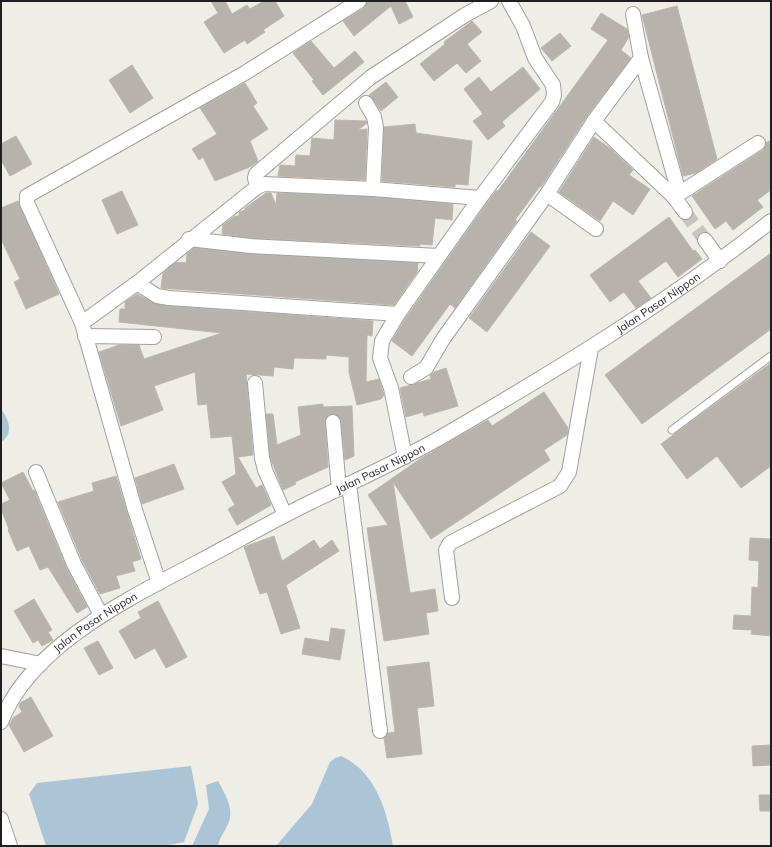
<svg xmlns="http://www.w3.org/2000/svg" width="772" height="847" font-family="Mulish,sans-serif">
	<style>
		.water { fill: #abc5d7 }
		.building { fill: #b7b3ac; stroke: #beb6aa }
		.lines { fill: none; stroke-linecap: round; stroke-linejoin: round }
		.minor-tunnel { stroke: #c5c4be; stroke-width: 14; stroke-dasharray: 14 7; stroke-linecap: butt }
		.service-casing { stroke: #a0a0a0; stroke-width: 9 }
		.minor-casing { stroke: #a0a0a0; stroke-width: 16 }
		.service { stroke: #fff; stroke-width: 7 }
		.minor { stroke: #fff; stroke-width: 14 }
		.labels { text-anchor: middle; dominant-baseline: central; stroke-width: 4; stroke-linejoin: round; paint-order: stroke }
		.street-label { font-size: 11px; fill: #1f1f1f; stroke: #fff }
	</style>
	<rect width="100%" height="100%" fill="#eeede6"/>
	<g class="water">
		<path d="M1 409C9 419 14 434 1 442Z"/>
		<path d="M341 756C376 772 387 811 393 846H276L312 804 330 762 335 758Z"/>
		<path d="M191 766 198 804 184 842 164 846H46L29 794 37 783Z"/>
		<path d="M218 781C225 794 236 811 227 826 223 835 220 836 218 846H192L209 809 206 785Z"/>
	</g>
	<g class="building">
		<path d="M211 1H225L232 14 247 5 250 9 264 1H275L284 16 263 30 265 32 247 44 245 40 224 53 204 22 218 13Z"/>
		<path d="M367 1H405L413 17 399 24 391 6 354 36 343 21 364 8Z"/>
		<path d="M677 6 717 159 696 173 683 176 642 15Z"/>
		<path d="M601 13 627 29 629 37 621 50 631 58 587 116 541 187 540 186 515 220 517 221 455 308 450 304 412 356 392 341 405 319 487 203 496 191H498L608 40 591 29Z"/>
		<path d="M472 21 482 32 467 44 481 61 466 73 457 63 434 81 420 64 445 44 444 42Z"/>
		<path d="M560 33 571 46 552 61 541 48Z"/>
		<path d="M311 41 334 68 355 51 364 62 323 95 312 81 314 80 293 53Z"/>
		<path d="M132 65 153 98 130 113 109 80Z"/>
		<path d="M523 67 540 89 502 122 505 126 488 140 473 121 483 114 464 89 479 77 491 92Z"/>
		<path d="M386 82 398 97 381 111 373 99 369 95Z"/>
		<path d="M245 83 257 103 253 106 268 129 250 141 258 161 252 166 215 181 203 157 199 160 192 149 217 134 200 108Z"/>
		<path d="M335 120 366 121 367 123 358 130 367 129 365 180 278 176 280 165 295 166 296 155 310 156 312 138 334 140Z"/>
		<path d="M415 124 416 133 472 141 468 185 455 184V187L382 181 384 127Z"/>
		<path d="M16 136 32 164 10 176 1 160V144Z"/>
		<path d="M594 137 611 149 633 170 629 175 650 189 633 215 613 201 600 221 559 192Z"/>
		<path d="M771 140V190L757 200 763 207 733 230 726 221 715 229 692 196 763 150 766 143Z"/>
		<path d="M122 191 138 225 117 234 102 200Z"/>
		<path d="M266 193H271L276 205 277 193 372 197 453 204 452 220 435 218 432 245 420 244V246L252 238 222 234 223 225 235 216H239V212L245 210V208Z"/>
		<path d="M18 201 59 294 26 309 14 282 20 279 1 239V208Z"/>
		<path d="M669 217 693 251 695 250 702 259 678 277 666 261 638 281 651 298 636 308 624 292 610 302 590 275Z"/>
		<path d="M531 232 550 246 487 332 469 318Z"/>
		<path d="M194 248 251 254 418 263 417 272 394 305 161 288 163 273 176 262 186 263 187 254Z"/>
		<path d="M771 253V329L642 424 605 375Z"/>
		<path d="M137 294 153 303 168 306 373 321 372 336 367 335 366 382 379 379 384 395 381 399 357 405 349 372V357L326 355V359L294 358 293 369 274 367 273 376 246 374 253 455 238 457 256 488 262 485 271 505 237 525 228 509 235 505 222 482 236 474 232 436 211 438 207 404 198 405 195 372 154 386 163 410 121 426 99 352 119 345H139L144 359 222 333 119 322 120 309H125V302Z"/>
		<path d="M771 363V466L741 488 717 456 687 479 661 444Z"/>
		<path d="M446 368 458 406 424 416 423 412 406 417 400 388 431 379 430 375 434 372Z"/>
		<path d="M544 392 568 428 567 435 544 450 550 460 431 539 393 482 410 593 435 589 438 611 426 613 429 634 384 641 367 528 388 525 368 495 423 457 488 420 492 426Z"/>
		<path d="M323 404V407L352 406 354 456 345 460 341 421 336 414 328 415 325 423 328 467 295 482 296 484 283 490 270 457 266 414H273L277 445 301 435 298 407Z"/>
		<path d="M174 464 184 489 142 504 135 478Z"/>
		<path d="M23 472 33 491 34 490 66 567 87 607 77 613 48 567 40 570 29 546 17 551 8 530 9 529 1 509V504L10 500 1 483Z"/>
		<path d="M116 476 141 559 132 562 135 571 116 576 120 588 100 594 82 560 58 502 94 491 92 483Z"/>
		<path d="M274 536 282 561 314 540 320 549 332 540 339 551 286 585 300 628 281 634 267 592 260 594 244 547Z"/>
		<path d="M750 538 771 539V636L751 634 752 630 733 629 734 615 751 616 752 587 758 588 759 561 749 560Z"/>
		<path d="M34 599 52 630 48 632 53 640 42 646 38 640 33 643 14 611Z"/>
		<path d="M158 601 187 657 166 668 155 648 135 659 119 631 141 618 138 612Z"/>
		<path d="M331 628 345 630 340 660 302 654 305 638 329 642Z"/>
		<path d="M98 641 113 668 99 675 84 648Z"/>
		<path d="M429 662 434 706 417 708 422 754 387 758 384 738 388 733 395 732 387 667Z"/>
		<path d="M31 697 53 736 24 752 9 725 13 718 22 712 19 706 20 703Z"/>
		<path d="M771 745V765L753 766 752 746Z"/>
		<path d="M759 795H771V811H760Z"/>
	</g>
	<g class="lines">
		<path class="minor-tunnel" d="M685 212 705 240"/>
		<g class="service-casing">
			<path id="service" d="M672 430 771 356"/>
		</g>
		<g class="minor-casing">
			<g id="minor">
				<path d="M633 14 641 58 679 193"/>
				<path d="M366 103 374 117 376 127 373 189"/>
				<path d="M594 121 641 58"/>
				<path d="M257 187 255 178 256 174 371 77 465 15 491 1"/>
				<path d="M547 194 596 229"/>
				<path d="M674 197 758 143"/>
				<path d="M189 239 251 246 439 256"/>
				<path d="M705 240 720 261"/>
				<path d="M137 283 157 296 169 298 398 314"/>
				<path d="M82 323 137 283 257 187 264 184 373 189 480 198"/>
				<path d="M85 336 154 337"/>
				<path d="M411 377 426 368 443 339 547 194 594 121 674 197 685 212"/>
				<path d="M255 383 262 458 265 470 285 515"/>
				<path d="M333 422 339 489"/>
				<path d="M405 457 391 388 380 358 382 341 398 314 480 198 552 102 554 95 553 85 535 58 523 26 509 1"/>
				<path d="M36 472 74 564 101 615"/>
				<path d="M349 484 380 731"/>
				<path d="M159 583 135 510 82 323 27 203V196L245 73 359 1"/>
				<path d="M452 598 446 550 450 543 560 486 569 472 591 348"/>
				<path d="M1 656 41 664"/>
				<path id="s1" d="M1 722C30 646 128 599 196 563 234 543 272 521 311 502 353 482 395 463 436 440 552 373 666 304 771 221"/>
				<path d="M1 819 10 846"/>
			</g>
		</g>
		<use href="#service" class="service"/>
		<use href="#minor" class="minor"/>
	</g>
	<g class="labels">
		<g class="street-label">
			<text stroke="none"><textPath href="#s1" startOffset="788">Jalan Pasar Nippon</textPath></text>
			<text stroke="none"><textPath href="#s1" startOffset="464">Jalan Pasar Nippon</textPath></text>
			<text stroke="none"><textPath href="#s1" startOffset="140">Jalan Pasar Nippon</textPath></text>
		</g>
	</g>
	<rect width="772" height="847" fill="none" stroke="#1f1f1f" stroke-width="4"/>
</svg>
